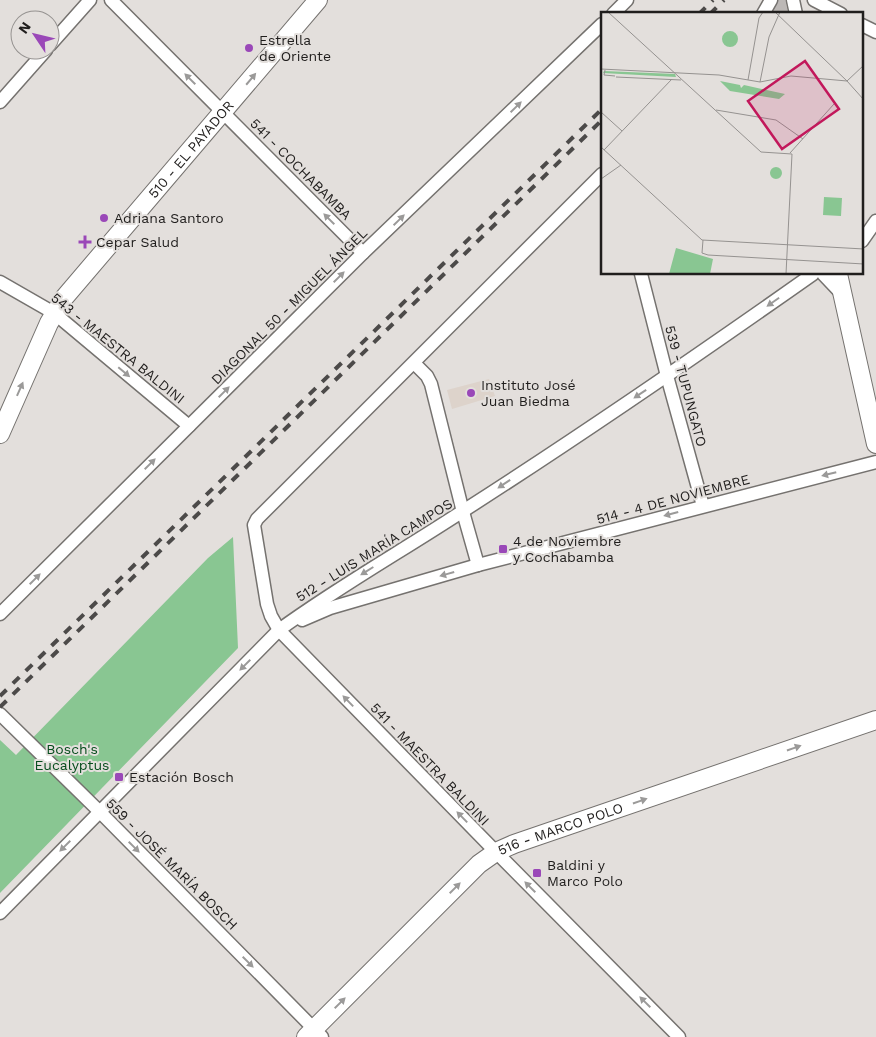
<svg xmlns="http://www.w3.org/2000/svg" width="876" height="1037" font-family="'Work Sans',sans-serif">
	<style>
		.built { fill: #ddd3cb }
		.green { fill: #89c692 }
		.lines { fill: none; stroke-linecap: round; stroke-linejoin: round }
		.secondary-tunnel { stroke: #bcb8b6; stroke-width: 18; stroke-dasharray: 18 9; stroke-linecap: butt }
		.street-casing { stroke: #75726f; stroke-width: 15 }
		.secondary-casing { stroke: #75726f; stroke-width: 20 }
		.street { stroke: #fff; stroke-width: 12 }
		.secondary { stroke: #fff; stroke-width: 18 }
		.rail { stroke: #4c4a49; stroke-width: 4; stroke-dasharray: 9 9; stroke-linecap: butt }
		.oneway { fill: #9b9a99 }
		.poi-dot { fill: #9a48b8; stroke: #e3dfdc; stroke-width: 2 }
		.labels { text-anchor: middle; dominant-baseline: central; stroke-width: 4; stroke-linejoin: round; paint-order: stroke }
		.poi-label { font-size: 14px; fill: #201e1d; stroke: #e3dfdc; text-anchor: start }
		.street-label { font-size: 14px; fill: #201e1d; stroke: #e3dfdc }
		.park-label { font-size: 14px; fill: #064d1d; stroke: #e3dfdc }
		.inset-road { fill: none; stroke: #959290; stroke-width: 1 }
		.view { fill: #c2185b; fill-opacity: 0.15; stroke: #c2185b; stroke-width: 2.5 }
		.inset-edge { fill: none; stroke: #201e1d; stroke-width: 2.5 }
	</style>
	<rect width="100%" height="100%" fill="#e3dfdc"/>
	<path class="built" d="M489 379 495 396 452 409 447 390Z"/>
	<path class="green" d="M233 537 238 648 0 893V740L16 755 208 558Z"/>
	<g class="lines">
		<path class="secondary-tunnel" d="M776 0 779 14"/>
		<g class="street-casing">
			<g id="street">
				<path d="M111 0 363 253"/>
				<path d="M793 0 796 14"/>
				<path d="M814 0 841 14"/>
				<path d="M613 14 627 0"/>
				<path d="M763 14 771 0"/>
				<path d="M862 25 876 32"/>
				<path d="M50 45 90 0"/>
				<path d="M0 102 46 50"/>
				<path d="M602 174 257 519 254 525 267 604 271 616 279 630 496 852 679 1037"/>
				<path d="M862 241 876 221"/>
				<path d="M641 274 667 376 703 506"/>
				<path d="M823 274 842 294"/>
				<path d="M0 282 54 313 189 426"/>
				<path d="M414 363 427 376 431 384 463 512 478 565"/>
				<path d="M0 614 363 253 602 24"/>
				<path d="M302 620 330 608 478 565 876 462"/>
				<path d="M0 714 100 812 322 1037"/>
				<path d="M0 913 279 630C338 587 402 551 463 511 582 435 698 355 813 274"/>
			</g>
		</g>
		<g class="secondary-casing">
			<g id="secondary">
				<path d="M838 274 876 444"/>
				<path id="s1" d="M0 434 49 323 64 298 318 0"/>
				<path id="s2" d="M306 1037 479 864 496 852 514 844 876 720"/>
			</g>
		</g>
		<use href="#street" class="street"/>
		<use href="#secondary" class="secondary"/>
		<g class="rail">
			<path d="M699 14 713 0"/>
			<path d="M710 14 724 0"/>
			<path d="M0 696 602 109"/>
			<path d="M0 707 602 120"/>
		</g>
	</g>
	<defs><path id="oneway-solid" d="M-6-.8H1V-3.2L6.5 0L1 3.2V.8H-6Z" transform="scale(1.25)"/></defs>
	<g class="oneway">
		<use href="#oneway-solid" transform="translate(190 79) rotate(-135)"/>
		<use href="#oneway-solid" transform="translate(251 79) rotate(-50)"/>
		<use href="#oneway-solid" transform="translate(516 107) rotate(-44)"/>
		<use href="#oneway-solid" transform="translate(329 219) rotate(-135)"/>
		<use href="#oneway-solid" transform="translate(399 220) rotate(-44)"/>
		<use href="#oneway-solid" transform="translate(339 277) rotate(-45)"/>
		<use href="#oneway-solid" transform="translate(773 302) rotate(145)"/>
		<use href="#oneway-solid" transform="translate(124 372) rotate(40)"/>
		<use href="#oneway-solid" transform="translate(20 389) rotate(-66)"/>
		<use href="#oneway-solid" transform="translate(224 392) rotate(-45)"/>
		<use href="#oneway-solid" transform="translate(640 394) rotate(146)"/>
		<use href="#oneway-solid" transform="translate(150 464) rotate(-45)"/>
		<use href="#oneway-solid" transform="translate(829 474) rotate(166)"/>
		<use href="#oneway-solid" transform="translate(504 484) rotate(146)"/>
		<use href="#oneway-solid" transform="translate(671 514) rotate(165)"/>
		<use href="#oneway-solid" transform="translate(367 571) rotate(148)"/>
		<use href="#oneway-solid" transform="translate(447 574) rotate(164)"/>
		<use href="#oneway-solid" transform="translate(35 579) rotate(-45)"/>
		<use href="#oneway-solid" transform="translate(245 665) rotate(135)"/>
		<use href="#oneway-solid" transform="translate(348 701) rotate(-134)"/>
		<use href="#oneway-solid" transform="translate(794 748) rotate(-19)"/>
		<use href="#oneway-solid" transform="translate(640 801) rotate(-19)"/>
		<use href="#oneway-solid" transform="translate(462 817) rotate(-134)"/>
		<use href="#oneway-solid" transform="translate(65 846) rotate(135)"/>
		<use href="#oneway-solid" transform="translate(134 847) rotate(45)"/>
		<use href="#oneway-solid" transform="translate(530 887) rotate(-135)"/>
		<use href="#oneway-solid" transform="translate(455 888) rotate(-45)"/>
		<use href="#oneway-solid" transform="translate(248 962) rotate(45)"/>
		<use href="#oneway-solid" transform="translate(645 1002) rotate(-135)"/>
		<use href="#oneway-solid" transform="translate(340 1003) rotate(-45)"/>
	</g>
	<g class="poi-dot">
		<circle cx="249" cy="48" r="5"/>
		<circle cx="104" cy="218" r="5"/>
		<path d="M82.5 234.5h5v5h5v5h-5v5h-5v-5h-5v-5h5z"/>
		<circle cx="471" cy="393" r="5"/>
		<rect x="498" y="544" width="10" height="10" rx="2.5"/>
		<rect x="114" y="772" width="10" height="10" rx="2.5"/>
		<rect x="532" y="868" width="10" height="10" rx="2.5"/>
	</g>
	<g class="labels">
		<g class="poi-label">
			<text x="259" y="40">Estrella<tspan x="259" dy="16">de Oriente</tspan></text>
			<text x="114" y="218">Adriana Santoro</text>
			<text x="96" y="242">Cepar Salud</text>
			<text x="481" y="385">Instituto José<tspan x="481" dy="16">Juan Biedma</tspan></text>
			<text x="513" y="541">4 de Noviembre<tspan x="513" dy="16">y Cochabamba</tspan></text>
			<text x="129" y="777">Estación Bosch</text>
			<text x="547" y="865">Baldini y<tspan x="547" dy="16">Marco Polo</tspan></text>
		</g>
		<g class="street-label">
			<text stroke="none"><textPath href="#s1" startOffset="346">510 - EL PAYADOR</textPath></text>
			<text transform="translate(301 169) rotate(45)">541 - COCHABAMBA</text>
			<text transform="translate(289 306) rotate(-45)">DIAGONAL 50 - MIGUEL ÁNGEL</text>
			<text transform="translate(118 348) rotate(39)">543 - MAESTRA BALDINI</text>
			<text transform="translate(686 386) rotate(75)">539 - TUPUNGATO</text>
			<text transform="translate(673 499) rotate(-15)">514 - 4 DE NOVIEMBRE</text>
			<text transform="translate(374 550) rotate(-32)">512 - LUIS MARÍA CAMPOS</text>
			<text transform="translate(430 764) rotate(46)">541 - MAESTRA BALDINI</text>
			<text stroke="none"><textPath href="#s2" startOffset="334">516 - MARCO POLO</textPath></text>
			<text transform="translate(172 864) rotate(45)">559 - JOSÉ MARÍA BOSCH</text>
		</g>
		<g class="park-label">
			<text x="72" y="749">Bosch's<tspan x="72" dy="16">Eucalyptus</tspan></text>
		</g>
	</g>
	<g transform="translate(601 12)">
		<rect width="262" height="262" fill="#e3dfdc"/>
		<path d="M121 27a8 8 0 1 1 16 0a8 8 0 1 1-16 0ZM3 59 74 62 75 65 2 61ZM119 69 139 73 140 76 143 73 184 82 178 87 129 79ZM169 161a6 6 0 1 1 12 0a6 6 0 1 1-12 0ZM223 185 241 186 240 204 222 203ZM75 236 112 247 109 262H68Z" fill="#89c692"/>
		<path class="inset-road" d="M7 0 160 140 191 142 185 262M174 0 246 69 263 53M0 57 118 63 159 70 190 64 246 69 263 88M4 58 3 63 14 64M15 65 80 68M147 68 158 6 162 0M159 70 168 25 179 0M115 98 175 108 202 127M0 100 21 119M0 135 101 228 263 237M3 138 71 67M189 141 233 92M0 167 20 153M102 228 101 241 107 243 263 252"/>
		<path class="view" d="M204 49 238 97 181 137 147 89Z"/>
		<rect width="262" height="262" class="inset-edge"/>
	</g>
	<g transform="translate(35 35) rotate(305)"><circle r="24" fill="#e3dfdc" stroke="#959290"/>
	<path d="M0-4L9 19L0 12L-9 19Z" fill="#9a48b8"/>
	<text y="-8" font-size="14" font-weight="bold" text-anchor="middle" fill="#201e1d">N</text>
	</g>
</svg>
